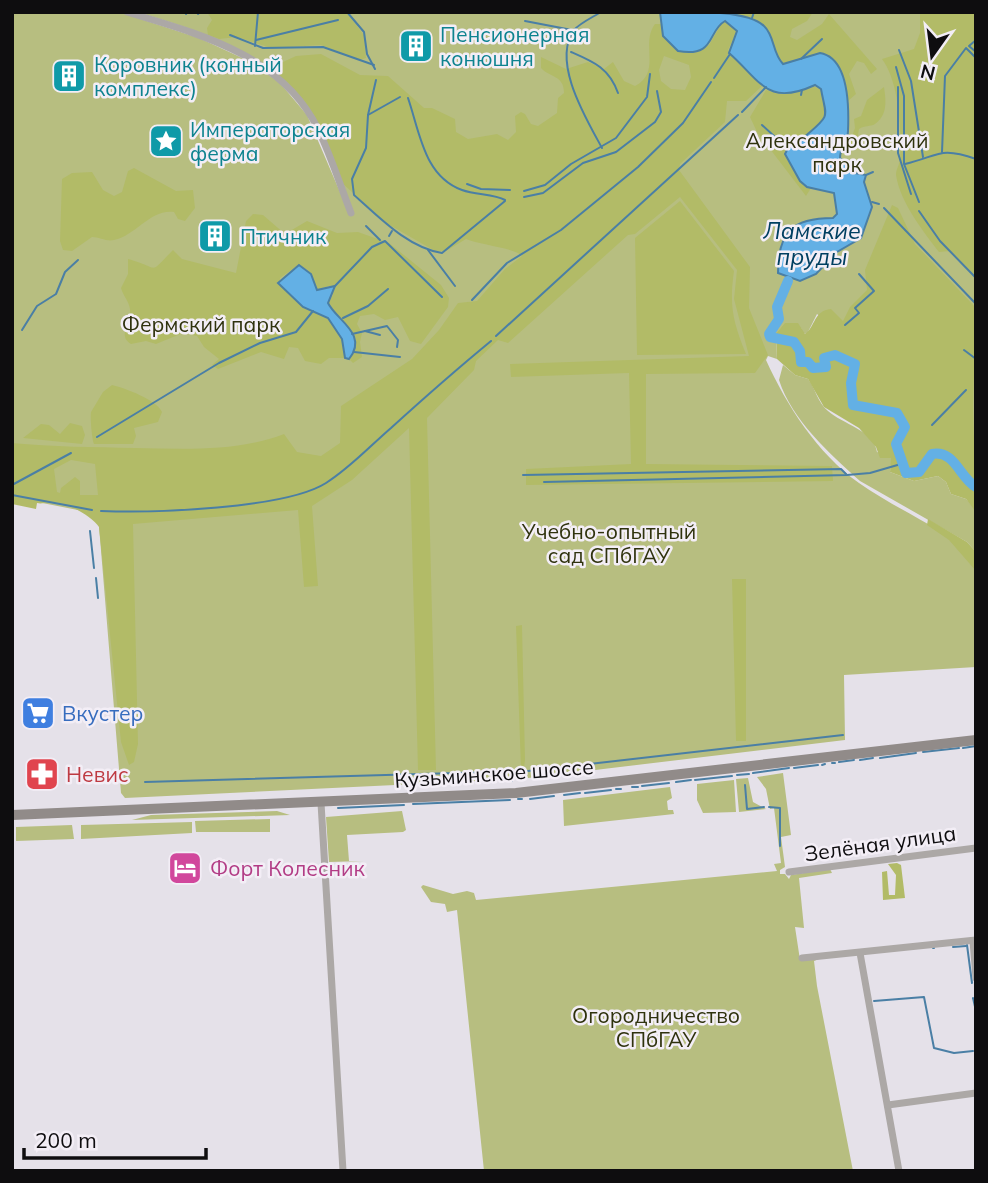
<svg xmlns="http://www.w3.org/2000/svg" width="988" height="1183" font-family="Mulish,sans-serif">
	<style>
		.green { fill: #b7be80 }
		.forest { fill: #b2bb67; fill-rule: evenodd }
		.water { fill: #63b0e5; stroke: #4a7fa5; stroke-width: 2 }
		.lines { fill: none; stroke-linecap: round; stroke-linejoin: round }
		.stream { stroke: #4a7fa5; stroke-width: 2 }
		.river { stroke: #63b0e5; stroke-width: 10 }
		.street { stroke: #aca8a6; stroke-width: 7 }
		.secondary { stroke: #918b89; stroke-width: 10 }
		.labels { text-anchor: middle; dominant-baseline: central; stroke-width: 5; stroke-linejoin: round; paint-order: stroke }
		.culture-label { font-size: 21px; fill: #0d838f; stroke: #f3eef6; text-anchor: start }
		.park-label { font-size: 21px; fill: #2f320d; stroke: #f3eef6 }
		.shop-label { font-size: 21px; fill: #366cbe; stroke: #f3eef6; text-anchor: start }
		.street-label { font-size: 21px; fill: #0e0d0f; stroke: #f3eef6 }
		.health-label { font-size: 21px; fill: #be3a42; stroke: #f3eef6; text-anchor: start }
		.hotel-label { font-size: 21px; fill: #b23c85; stroke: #f3eef6; text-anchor: start }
		.water-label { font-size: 23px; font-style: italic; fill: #003f61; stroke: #f3eef6 }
	</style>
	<rect width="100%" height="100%" fill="#e5e1e9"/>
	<g class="green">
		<path d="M12 12H119L199 38 251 62 280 83 307 115 343 199C335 177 331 148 319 127 281 56 210 34 137 12H976V447L817 314 807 334 802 333 801 328 776 337 777 359 768 356 766 360C787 406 817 453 859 483 897 510 941 526 976 558V667L844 675 845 740 520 779 125 798 121 793 98 514 12 497Z"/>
		<path d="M783 365 795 375 808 379C816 389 817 402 828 411 842 424 874 430 877 452L892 457 890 472 914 481 938 476 946 482 951 494 966 499 974 508 976 552 967 542 860 481C829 453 792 420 779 380Z"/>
		<path d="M783 773 791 835 781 837 785 867 780 870V874H785L789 879 791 875 830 869 832 873 799 878 804 928 795 927 800 960 819 959 814 961 817 986 853 1171H484L457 910 447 912 445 904 431 902 421 887 423 885 453 894 467 891 474 893 476 900 777 871 774 864 781 863 774 808 770 809 766 789 757 777Z"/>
		<path d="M748 778 753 802 766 809 739 812 736 779Z"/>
		<path d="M734 780 736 812 703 813 697 800V784Z"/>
		<path d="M670 787 672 798 667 801 668 810H673L674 814 564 826 563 800Z"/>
		<path d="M277 811 290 815 132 820 151 815Z"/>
		<path d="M402 811 406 830 403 832 347 835 349 861H364L329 862 326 817Z"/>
		<path d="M270 819V832H196L195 821Z"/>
		<path d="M192 822V833L81 839V825Z"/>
		<path d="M72 825 74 839 16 841V827Z"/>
	</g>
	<g class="forest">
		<path d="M207 12H346L364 35 366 58 360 60 321 45 271 48 237 37 219 39 208 35 207 28 212 20Z"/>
		<path d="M728 12H813L807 21 792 29 790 37 797 40 822 24 829 14 877 69 871 74 864 63 857 61 849 74 856 94 848 101C845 93 845 83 842 74 829 38 807 62 783 64L773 50 771 39 749 17 738 19Z"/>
		<path d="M920 12H976V276L950 251 939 252C923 231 900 202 896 175 896 169 899 166 900 160 902 132 899 81 882 59L914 49 920 33Z"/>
		<path d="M723 21 734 25 737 31 728 50 762 86 746 101H727L725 122 680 164 679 170 750 267 749 308 768 355 755 373 646 374V464L832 466 833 481 526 485V469L631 464 629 373 511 377 510 364 749 356 734 299 737 270 680 197 635 234 628 235 508 343 498 340 476 361 474 370 427 418 436 770H418L409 428 352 480 312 506 318 586 304 587 298 510 133 524 138 744 134 762 129 765 121 742 99 527C91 515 63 500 48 502 44 503 41 504 37 503L36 509 12 504V443C53 447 94 447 135 448 185 449 237 452 284 434L297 452 321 456 340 443 341 406 412 359 439 330 458 303 477 301 505 269 522 256C515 248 480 245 466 239L446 251H435L386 223 341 182 320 128 288 83 270 68 296 56 321 54 360 75 388 76 424 108H432L455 119 456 132 468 139 497 134 508 140 516 132 515 116 521 112 525 114 531 124 538 126 557 113 558 98 564 93C564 75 550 78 541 68V57L566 69 588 62 604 69 613 62 624 81 635 86C662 72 640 44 655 24H661C666 49 687 58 709 45ZM664 56 689 65 691 77 685 90 671 89 661 81 659 70ZM71 460 95 464 98 495H80V481L75 477 61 488 60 493 57 492 54 469Z"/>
		<path d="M812 86 821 89 827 111 825 121 807 138 795 144 787 160 811 188 806 196 757 132 750 117 766 90 781 94Z"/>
		<path d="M884 87C886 100 888 115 875 124 870 127 865 125 859 129L856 147 840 155 848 134 852 136 855 128 854 119 861 116 867 100Z"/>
		<path d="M134 168 176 191 193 190 195 208 185 221 178 219 174 212C150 209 137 235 114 240 107 242 99 237 92 237L72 251 63 250 60 241 62 179 72 173 92 172 103 190 114 196 122 192 128 171Z"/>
		<path d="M680 201 734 271C729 306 733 322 746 354L637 355 635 238Z"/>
		<path d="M892 205 898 208 915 244 976 308 973 406 976 512 966 499 951 494 946 482 938 476 914 481 890 472 891 458H880L876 447 859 428 824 407 808 379 795 375 777 359 776 334 785 323H798L805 334C816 326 813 311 831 309L843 321 850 307 867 290 865 270Z"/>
		<path d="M253 214 263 215 285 234 307 221 337 233 358 232 389 243 441 285 449 298 448 307 421 344 410 341 398 317 385 320 374 314 360 316 357 324 362 333 360 342 362 357 353 363 349 359C364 329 337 323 328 303L333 295 329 286 317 290 308 270 297 266 280 278V284L303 307 328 318 342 339 345 358H329L321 364 305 361 298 348 289 347 284 359 261 352 218 369 212 365 219 359 204 347 197 336 183 333 156 344 146 341 131 344C117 335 131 324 130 309 129 301 123 296 121 288L128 274V259C162 268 147 276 173 250L182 259 236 273 246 221Z"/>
		<path d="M112 385C125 388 157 400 162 412L158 422 134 428 136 436 133 444H94C92 440 90 417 91 412L103 392Z"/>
		<path d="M70 423 82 426 85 435 82 444 23 438 41 424 49 425 60 434Z"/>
		<path d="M928 519 967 542 976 552V571L949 540 927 525Z"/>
		<path d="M732 579H746V741H736Z"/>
		<path d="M522 625 525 760 524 768 521 769 516 626Z"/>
		<path d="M897 863 901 865 905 898 883 900 882 872 887 871 889 895H895L896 875 888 864Z"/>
	</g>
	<g class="water">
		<path d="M660 12C686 12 747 9 764 26 775 36 772 53 783 64L820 53C849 58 849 108 848 131 848 141 840 147 840 158L855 173 866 175 864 182 872 207 861 238 837 252 816 274 800 281 778 273C778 232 792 218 833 218L837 214 834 193 807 187 800 181 785 154 790 144C799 142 803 138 809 133 831 114 826 117 821 89L815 85C767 107 761 81 729 53L737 31 725 21C707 31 716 58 678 51L663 36Z"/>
		<path d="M299 265 311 274 317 290 335 286 328 303C336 320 369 334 349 359L345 358 342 339 328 318 303 307 278 283Z"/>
	</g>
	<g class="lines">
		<g class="stream">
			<path d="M347 12 364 32 367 54 375 69"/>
			<path d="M601 12C593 17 580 23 574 30 551 62 587 120 602 148"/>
			<path d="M815 12 817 13"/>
			<path d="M186 14 187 12"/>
			<path d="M198 14 200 12"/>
			<path d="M752 18 754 12"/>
			<path d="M525 21 572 30"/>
			<path d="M230 35 263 48 323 47 374 65"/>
			<path d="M256 40 338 20"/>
			<path d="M976 40 969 46 976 52"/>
			<path d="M255 46 258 12"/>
			<path d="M899 50 911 81 923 157"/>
			<path d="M571 52C594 62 609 68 618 93"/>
			<path d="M801 59 822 39"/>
			<path d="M896 67 904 96V164L919 202"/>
			<path d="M714 78 730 54"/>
			<path d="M376 80 368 115 366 148 352 179 354 195C379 217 408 248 442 253L505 201"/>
			<path d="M898 87V153L911 194"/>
			<path d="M801 95 802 90"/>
			<path d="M408 98C420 133 424 176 462 190 476 195 494 194 505 200"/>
			<path d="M742 112 766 87"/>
			<path d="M368 115 400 97"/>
			<path d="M762 125 787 148"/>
			<path d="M942 152 945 76 966 48 976 58"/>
			<path d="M905 164C939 156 939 146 976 159"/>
			<path d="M866 175 873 172"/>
			<path d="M467 184 481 189 510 190"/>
			<path d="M524 191 545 185 571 164 616 138 647 97 650 74"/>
			<path d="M524 197 543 193 583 163 616 152 655 122 661 112 657 91"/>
			<path d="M872 202 879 204"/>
			<path d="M884 208 976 304"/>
			<path d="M919 211 940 241 976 278"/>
			<path d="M366 226 380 240"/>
			<path d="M389 236 392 231"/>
			<path d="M428 250 455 286"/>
			<path d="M335 286 372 247 385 241 442 297"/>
			<path d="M472 300 507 263 561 230 638 167 683 123 711 82"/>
			<path d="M343 318 368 306 388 289"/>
			<path d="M845 325 859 313 855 308 874 291 859 274"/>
			<path d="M22 330 37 306 56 294 65 272 78 260"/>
			<path d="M365 331 380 335"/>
			<path d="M352 334 387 326 398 340 397 347"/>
			<path d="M496 336 738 115"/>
			<path d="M964 350 976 359"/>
			<path d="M354 352 400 357"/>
			<path d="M932 425 966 390"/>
			<path d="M97 437 219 363 260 343 296 332 313 311"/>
			<path d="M523 475 841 469 846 474"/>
			<path d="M544 482 847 475 870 473 901 464"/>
			<path d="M12 485 71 453"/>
			<path d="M12 495 92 510"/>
			<path d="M101 511C152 513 285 509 326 483 350 468 370 446 391 428 424 398 457 369 491 341"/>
			<path d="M90 531 94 568"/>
			<path d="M96 578 98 598"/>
			<path d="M963 748 976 746"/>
			<path d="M923 752 959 748"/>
			<path d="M880 758 916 753"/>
			<path d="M860 760 873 758"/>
			<path d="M839 762 854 760"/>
			<path d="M832 763H835"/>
			<path d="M822 765 825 764"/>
			<path d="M794 768 818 765"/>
			<path d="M528 771 843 735"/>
			<path d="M753 773 789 768"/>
			<path d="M737 775 749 774"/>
			<path d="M695 780 732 776"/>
			<path d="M145 782 491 772 512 781"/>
			<path d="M676 782 691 780"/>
			<path d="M745 785 747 809 764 807"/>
			<path d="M642 786 669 783"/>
			<path d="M632 787H638"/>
			<path d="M616 789H621"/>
			<path d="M585 793 611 790"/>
			<path d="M564 795 580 793"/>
			<path d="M518 799H522"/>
			<path d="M530 799 554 796"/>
			<path d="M413 804 510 800"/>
			<path d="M12 807H13"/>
			<path d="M769 807 780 808V846"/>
			<path d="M338 808 404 805"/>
			<path d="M967 945 972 983"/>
			<path d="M953 947 966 946"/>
			<path d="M933 948H934"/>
			<path d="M973 998 976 1011"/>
			<path d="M874 1001 924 997 934 1048 954 1053 973 1051"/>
			<path d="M975 1051H976"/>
		</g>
		<path class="river" d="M788 281 777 307 779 319 769 334 770 337 794 342 800 351 801 362H808L813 368 826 367 824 358 835 355 855 364 851 383 853 405 897 413 905 427 896 444 906 473 919 472 932 454C955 450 959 477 976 487"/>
		<g class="street">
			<path d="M127 12C199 34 282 55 318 129 331 156 340 185 351 213"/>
			<path d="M321 803 343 1171"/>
			<path d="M789 872 976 848"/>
			<path d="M973 941 976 978"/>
			<path d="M860 953 899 1171"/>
			<path d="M802 958 976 940"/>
			<path d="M888 1105 976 1093"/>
		</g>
		<path class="secondary" d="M12 815 516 793 976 740"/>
	</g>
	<defs>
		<g id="building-square" transform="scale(1.75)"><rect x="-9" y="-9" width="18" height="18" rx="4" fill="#0f9aa8" stroke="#f3eef6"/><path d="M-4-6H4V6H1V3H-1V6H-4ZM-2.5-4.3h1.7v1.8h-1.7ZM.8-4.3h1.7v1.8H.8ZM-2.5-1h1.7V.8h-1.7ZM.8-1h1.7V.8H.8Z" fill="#fff"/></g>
		<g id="sight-square" transform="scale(1.75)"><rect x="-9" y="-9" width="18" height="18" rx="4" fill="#0f9aa8" stroke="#f3eef6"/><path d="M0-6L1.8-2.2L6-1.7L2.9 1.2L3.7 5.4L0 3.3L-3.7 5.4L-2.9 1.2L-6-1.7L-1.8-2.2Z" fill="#fff"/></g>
		<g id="supermarket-square" transform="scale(1.75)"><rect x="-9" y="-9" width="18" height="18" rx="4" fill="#3f7fe0" stroke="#f3eef6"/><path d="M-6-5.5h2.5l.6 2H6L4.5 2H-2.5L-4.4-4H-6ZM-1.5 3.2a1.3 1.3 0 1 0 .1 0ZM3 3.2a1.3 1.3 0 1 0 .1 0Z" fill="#fff"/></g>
		<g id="pharmacy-square" transform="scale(1.75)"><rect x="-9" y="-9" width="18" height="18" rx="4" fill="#e0444e" stroke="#f3eef6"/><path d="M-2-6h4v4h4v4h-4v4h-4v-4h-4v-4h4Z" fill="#fff"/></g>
		<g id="hotel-square" transform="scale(1.75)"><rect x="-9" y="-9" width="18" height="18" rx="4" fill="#d1479c" stroke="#f3eef6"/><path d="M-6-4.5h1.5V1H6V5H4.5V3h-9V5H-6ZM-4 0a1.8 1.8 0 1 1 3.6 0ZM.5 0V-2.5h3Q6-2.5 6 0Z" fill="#fff"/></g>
	</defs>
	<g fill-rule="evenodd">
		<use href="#building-square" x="416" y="46"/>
		<use href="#building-square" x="69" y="76"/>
		<use href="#sight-square" x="166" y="141"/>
		<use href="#building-square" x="215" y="236"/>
		<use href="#supermarket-square" x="38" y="713"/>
		<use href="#pharmacy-square" x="42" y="774"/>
		<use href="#hotel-square" x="185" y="868"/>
	</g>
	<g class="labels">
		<g class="culture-label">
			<text x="440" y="34">Пенсионерная<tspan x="440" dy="24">конюшня</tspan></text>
			<text x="94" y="64">Коровник (конный<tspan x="94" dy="24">комплекс)</tspan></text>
			<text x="190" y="129">Императорская<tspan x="190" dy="24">ферма</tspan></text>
			<text x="240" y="236">Птичник</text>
		</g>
		<g class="park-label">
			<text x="837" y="140">Александровский<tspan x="837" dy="24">парк</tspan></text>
			<text x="201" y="324">Фермский парк</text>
			<text x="609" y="531">Учебно-опытный<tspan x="609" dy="24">сад СПбГАУ</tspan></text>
			<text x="656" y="1015">Огородничество<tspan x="656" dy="24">СПбГАУ</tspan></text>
		</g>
		<g class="shop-label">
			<text x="62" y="713">Вкустер</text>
		</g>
		<g class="street-label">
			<text transform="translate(494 773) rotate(-4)">Кузьминское шоссе</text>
			<text transform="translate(880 843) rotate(-8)">Зелёная улица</text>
		</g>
		<g class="health-label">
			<text x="66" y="774">Невис</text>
		</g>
		<g class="hotel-label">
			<text x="210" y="868">Форт Колесник</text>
		</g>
		<g class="water-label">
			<text x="812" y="230">Ламские<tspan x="812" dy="26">пруды</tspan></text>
		</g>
	</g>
	<rect width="988" height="1183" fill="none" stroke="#0e0d0f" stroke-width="28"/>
	<g transform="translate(932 56) rotate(194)" stroke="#f3eef6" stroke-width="5" paint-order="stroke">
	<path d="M0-5L12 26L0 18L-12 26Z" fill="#0e0d0f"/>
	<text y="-10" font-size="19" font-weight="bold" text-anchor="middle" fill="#0e0d0f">N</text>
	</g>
	<path d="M24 1148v10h182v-10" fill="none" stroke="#0e0d0f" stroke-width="3.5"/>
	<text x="35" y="1148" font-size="21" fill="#0e0d0f" stroke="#f3eef6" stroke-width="5" paint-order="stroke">200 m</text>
</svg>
